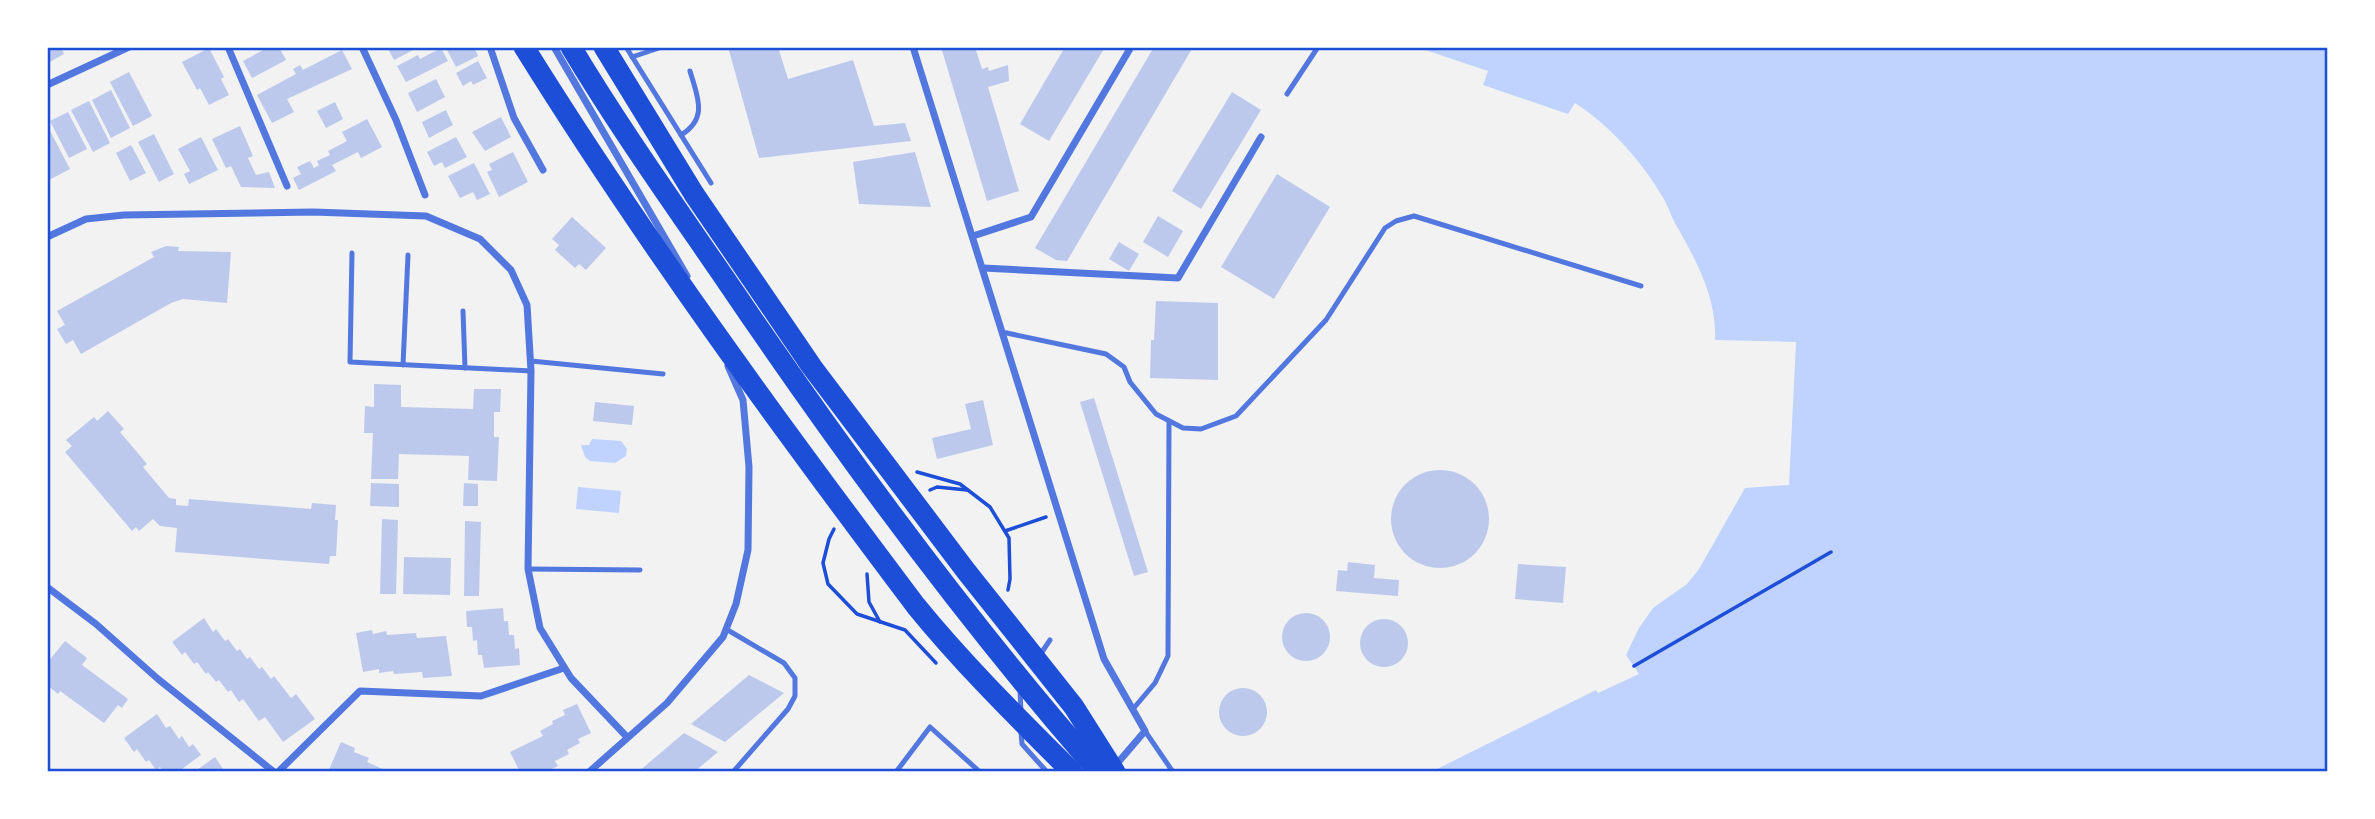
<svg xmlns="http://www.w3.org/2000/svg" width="2375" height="819" font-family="'DM Sans',sans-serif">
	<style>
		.water { fill: #bfd3fe }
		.building { fill: #bdc9ec }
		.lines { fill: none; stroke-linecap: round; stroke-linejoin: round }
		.path { stroke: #1d4ed8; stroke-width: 3.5 }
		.service { stroke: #5277de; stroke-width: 5 }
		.minor { stroke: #5277de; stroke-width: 7 }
		.motorway { stroke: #1d4ed8; stroke-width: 21 }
		.neatline { fill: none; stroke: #1d4ed8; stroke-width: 2.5 }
	</style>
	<rect width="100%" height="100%" fill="#f2f2f2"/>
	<g class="water">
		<path d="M1416 47H2328V772H1431L1596 690 1598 693 1639 674 1626 655 1639 628 1653 608 1687 584 1699 569 1745 488 1789 485 1796 342 1715 340C1717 300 1698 264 1679 230 1673 221 1670 211 1665 201 1644 164 1611 126 1575 103L1568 114 1483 85 1488 71Z"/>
		<path d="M592 439 621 441 627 449 626 456 615 463 590 461 585 457 581 445H589Z"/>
		<path d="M578 487 621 491 619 513 576 509Z"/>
	</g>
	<g class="building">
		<path d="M47 47H61L64 54 48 63Z"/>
		<path d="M269 47H279L286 60 252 78 243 61Z"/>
		<path d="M387 47H419L394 60Z"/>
		<path d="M454 47H474L478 56 456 67 447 50Z"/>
		<path d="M728 47H778L788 79 853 60 874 126 905 123 911 141 759 158Z"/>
		<path d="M941 47H975L982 69 988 67 989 71 1008 65 1009 81 988 87 1019 191 987 201Z"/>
		<path d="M1065 47H1105L1049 141 1020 124Z"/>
		<path d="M1154 47H1193L1067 261 1056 260 1035 248Z"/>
		<path d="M209 48 224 77 221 79 229 95 209 105 200 88 197 90 182 62Z"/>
		<path d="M441 48 448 61 406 82 397 66 418 55 420 59Z"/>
		<path d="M342 50 352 69 287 99 294 112 272 123 257 95 296 74 293 69 300 65 303 70Z"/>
		<path d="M478 61 487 78 473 85 471 81 463 86 456 73Z"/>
		<path d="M129 72 152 116 133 126 110 82Z"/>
		<path d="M436 79 445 97 417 112 408 93Z"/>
		<path d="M111 90 130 128 111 138 92 100Z"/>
		<path d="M1232 92 1261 110 1201 209 1172 191Z"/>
		<path d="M89 101 110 143 93 152 71 110Z"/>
		<path d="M335 102 343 119 326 128 317 111Z"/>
		<path d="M446 110 453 125 429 138 422 122Z"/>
		<path d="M68 112 87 149 69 158 50 121Z"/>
		<path d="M501 117 511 137 485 151 472 132Z"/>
		<path d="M367 119 382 147 361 158 358 152 332 165 336 171 299 190 293 178 301 174 297 167 310 161 314 168 319 165 317 161 330 155 328 151 347 141 342 132Z"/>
		<path d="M47 125 70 169 49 180 47 177Z"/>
		<path d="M240 126 253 156 248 158 256 175 269 172 275 188 241 187 231 166 226 168 212 139Z"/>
		<path d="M154 134 174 174 159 182 138 142Z"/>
		<path d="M201 137 218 170 189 184 184 174 190 171 178 149Z"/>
		<path d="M456 137 467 157 445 168 442 162 434 166 427 152Z"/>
		<path d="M131 145 146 173 130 181 116 153Z"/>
		<path d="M513 152 528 182 499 197 487 172 492 170 489 164Z"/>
		<path d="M915 152 931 207 859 204 853 162Z"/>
		<path d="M474 163 490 194 477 200 473 192 460 198 448 176Z"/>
		<path d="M1277 174 1330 207 1274 299 1221 267Z"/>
		<path d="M1158 216 1183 231 1168 257 1143 242Z"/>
		<path d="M572 217 606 248 586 270 579 264 575 268 555 250 559 245 552 239Z"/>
		<path d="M1119 242 1139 254 1129 271 1109 259Z"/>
		<path d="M166 246 179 247 178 251 231 252 227 303 183 299 171 303 81 354 73 340 66 344 57 329 65 325 57 311 154 257 151 252Z"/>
		<path d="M1156 301 1218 303V380L1150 378 1151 340H1154Z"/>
		<path d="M374 384 401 385V407L473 409 474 389H501L500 412H494V437H499L497 481 468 480 469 456 399 454 398 479H371L373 433H364L365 406 374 407Z"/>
		<path d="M1094 398 1148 572 1134 576 1080 402Z"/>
		<path d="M983 400 993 445 937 459 932 438 971 429 965 404Z"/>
		<path d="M595 402 634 406 632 425 593 421Z"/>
		<path d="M108 411 124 429 120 432 147 464 143 467 169 498 176 499V505L188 506 189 499 311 509 312 503 336 505 335 520H338L336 556H330L329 564 175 552 177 528 160 526 153 519 139 531 136 527 132 531 65 452 72 446 66 440 94 417 97 421Z"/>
		<circle cx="1440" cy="519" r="49"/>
		<path d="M371 483 399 484V507L370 506Z"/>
		<path d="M464 483 478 484V506H463Z"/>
		<path d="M382 519 398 520 396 594H380Z"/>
		<path d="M465 521 481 522 479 596H464Z"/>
		<path d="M404 557 451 558 450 595 403 594Z"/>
		<path d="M1348 562 1375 565 1374 578 1399 580 1398 596 1336 591 1338 570 1347 571Z"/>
		<path d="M1518 564 1566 567 1563 603 1515 599Z"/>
		<path d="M503 608 504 621H508L509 635H514L515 649 519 648 520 665 484 668 482 655H478L477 640 473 641 472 627H467L466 611Z"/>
		<circle cx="1306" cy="637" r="24"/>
		<path d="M204 618 213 632 216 629 225 641 228 639 237 651 240 649 247 659 250 657 259 669 262 667 271 679 274 676 291 698 296 694 315 719 283 742 265 717 259 721 243 699 239 702 231 690 228 692 219 680 216 682 208 672 206 674 197 662 194 664 185 652 182 655 172 642Z"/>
		<circle cx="1384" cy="643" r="24"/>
		<path d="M372 630 373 634 386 631 387 635 416 633 417 638 446 636 452 676 423 678 422 672 394 674 393 671 379 673V669L363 672 356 633Z"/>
		<path d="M65 641 87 658 82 665 128 699 122 708 118 705 104 723 60 691 58 694 47 685V663Z"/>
		<path d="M749 675 784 693 725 742 691 724Z"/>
		<circle cx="1243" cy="712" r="24"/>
		<path d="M577 704 591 733 578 739 580 743 567 750 569 754 555 761 558 766 545 772H520L510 752 543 736 540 731 553 724 552 721 565 715 563 710Z"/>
		<path d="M157 714 166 728 170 726 179 739 182 736 189 747 193 744 201 755 178 772H163L160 767 156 770 149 760 146 762 137 749 134 752 124 738Z"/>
		<path d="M684 733 718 752 694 772H638Z"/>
		<path d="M341 742 355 748 354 752 369 758 367 762 389 772H328Z"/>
		<path d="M215 757 225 772H194Z"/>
	</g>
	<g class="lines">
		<g class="path">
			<path d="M917 472 960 484 990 507 1009 538 1010 579 1008 590"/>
			<path d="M930 490 937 487 967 490"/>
			<path d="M834 529 829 539 823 563 828 584 857 614 905 630 936 663"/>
			<path d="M1005 531 1046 517"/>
			<path d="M867 574 869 602 880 622"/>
			<path d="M1634 666 1831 552"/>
		</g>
		<g class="service">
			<path d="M626 47 711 183"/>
			<path d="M632 57 662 47"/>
			<path d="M1287 94 1318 47"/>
			<path d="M681 135C709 118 697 96 690 71"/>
			<path d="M352 253 350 362 531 371"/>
			<path d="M463 311 465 368"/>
			<path d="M1002 332 1106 354 1124 367 1130 382 1156 414 1183 428 1201 429 1236 416 1326 320 1385 228 1396 221 1414 216 1641 286"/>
			<path d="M531 361 663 374"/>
			<path d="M403 365 408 255"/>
			<path d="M528 569 640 570"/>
			<path d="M726 629 784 663 795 678V696L788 709 733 772"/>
			<path d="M1040 655 1050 640"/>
			<path d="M1020 690 1021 712"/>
			<path d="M1133 709 1155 683 1168 656 1169 421"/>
			<path d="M1145 731 1173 772"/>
			<path d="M1021 732 1022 744 1047 772"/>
			<path d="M896 772 930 727 980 772"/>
		</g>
		<g class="minor">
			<path d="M228 47 287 186"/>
			<path d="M362 47 396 120 425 195"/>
			<path d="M490 47 514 118 543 170"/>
			<path d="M554 47 687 276"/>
			<path d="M913 47 1104 659 1145 731 1115 766"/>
			<path d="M47 85 129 47"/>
			<path d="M973 236 1031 217 1131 47"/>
			<path d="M47 237 86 219 124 215 313 212 426 216 480 239 511 270 527 305 531 371 528 569 540 628 571 678 627 737"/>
			<path d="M983 268 1178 278 1261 137"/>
			<path d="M47 587 96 624 158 679 274 772"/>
			<path d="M278 772 360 691 481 696 564 668"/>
			<path d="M589 772 667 703 723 637 736 604 748 550 749 467 743 400 728 366"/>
		</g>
		<g class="motorway">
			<path d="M524 47C644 240 779 424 916 606 964 665 1018 718 1072 772"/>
			<path d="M571 47C620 129 676 207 730 286 844 454 965 619 1099 772"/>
			<path d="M604 47 694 194 812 367 966 571 1074 707 1115 772"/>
		</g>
	</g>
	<rect width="2375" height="819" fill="none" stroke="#ffffff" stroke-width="98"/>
	<rect x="49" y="49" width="2277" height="721" class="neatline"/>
</svg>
